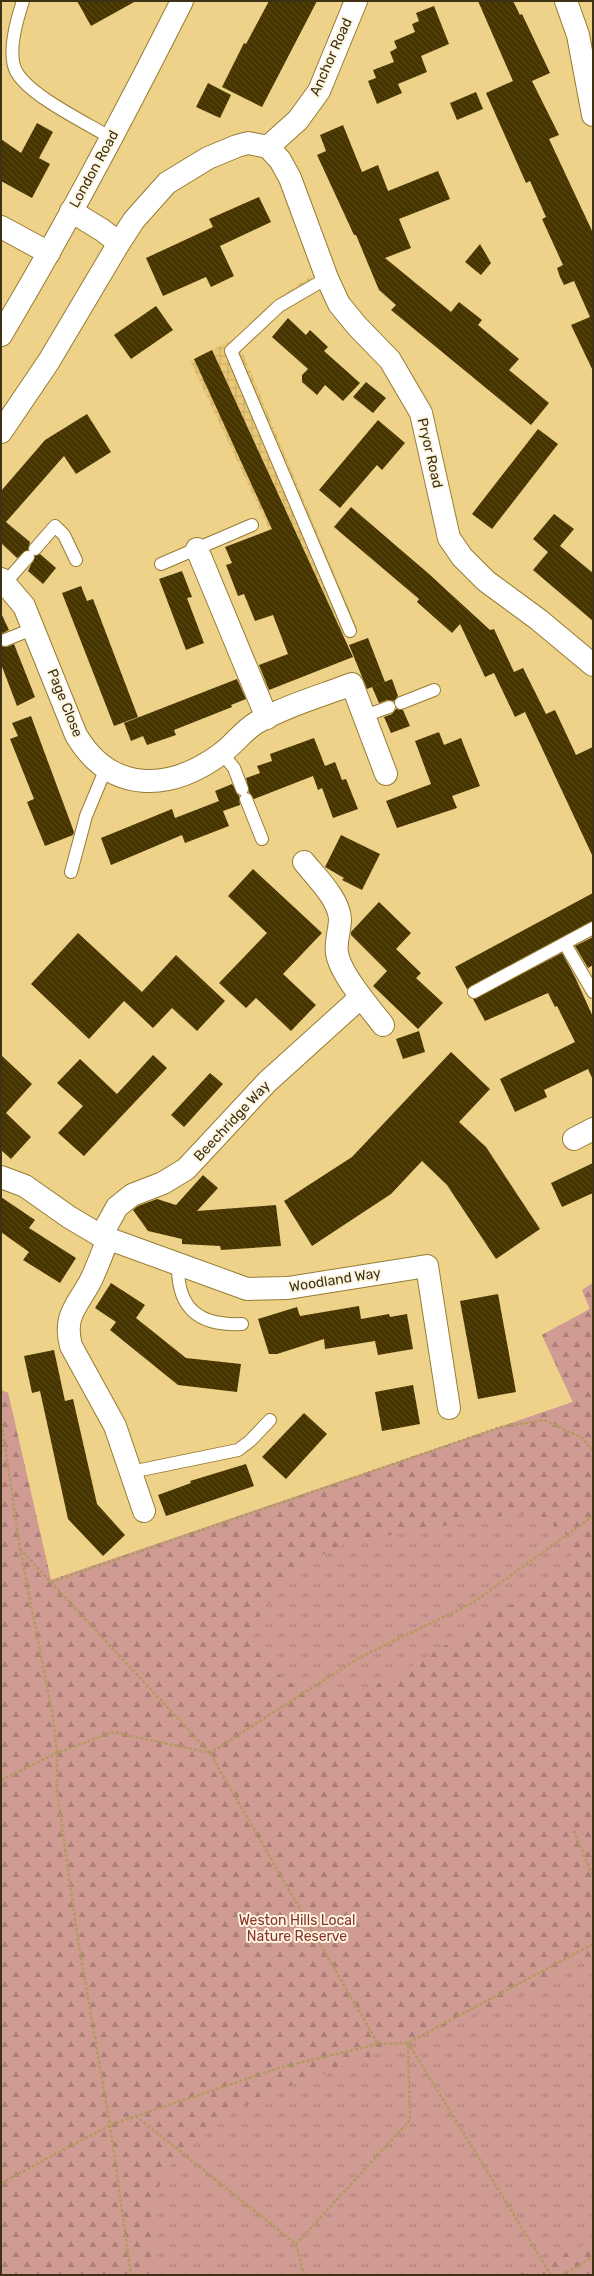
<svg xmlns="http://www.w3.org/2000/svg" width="594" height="2276" font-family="Rubik,sans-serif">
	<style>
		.industrial { fill: url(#industrial-grid) }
		.grass { fill: url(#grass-tufts) }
		.forest { fill: url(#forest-firs); fill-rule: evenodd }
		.building { fill: url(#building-back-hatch) }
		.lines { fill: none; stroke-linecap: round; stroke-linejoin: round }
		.lane-casing { stroke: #967b32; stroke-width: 14 }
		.street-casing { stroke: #967b32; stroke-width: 24 }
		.secondary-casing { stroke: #967b32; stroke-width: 24 }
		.path { stroke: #b29b61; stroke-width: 2.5; stroke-dasharray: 3 2; stroke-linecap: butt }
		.lane { stroke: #fff; stroke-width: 12 }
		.street { stroke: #fff; stroke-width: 22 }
		.secondary { stroke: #fff; stroke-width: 22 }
		.labels { text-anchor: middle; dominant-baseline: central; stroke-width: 4; stroke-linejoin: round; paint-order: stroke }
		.street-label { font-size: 14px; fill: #3e3214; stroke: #fef5e0 }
		.park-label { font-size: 14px; fill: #87332b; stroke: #fef5e0 }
	</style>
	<defs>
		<pattern id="industrial-grid" width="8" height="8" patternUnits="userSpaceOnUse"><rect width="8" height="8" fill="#e8c877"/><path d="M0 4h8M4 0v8" fill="none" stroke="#c8ac66"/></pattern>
		<pattern id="grass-tufts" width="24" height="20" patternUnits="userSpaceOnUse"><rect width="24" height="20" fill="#d09b93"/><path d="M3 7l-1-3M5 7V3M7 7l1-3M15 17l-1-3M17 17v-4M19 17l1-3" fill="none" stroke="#aa7f77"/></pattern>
		<pattern id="forest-firs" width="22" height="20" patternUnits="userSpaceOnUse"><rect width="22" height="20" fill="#d09b93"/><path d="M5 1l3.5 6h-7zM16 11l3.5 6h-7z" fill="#aa7f77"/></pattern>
		<pattern id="building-back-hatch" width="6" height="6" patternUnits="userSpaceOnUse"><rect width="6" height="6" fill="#473500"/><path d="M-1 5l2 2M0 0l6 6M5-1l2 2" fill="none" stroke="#5a4a1c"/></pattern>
	</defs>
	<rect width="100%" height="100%" fill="#efd289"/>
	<path class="industrial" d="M311 276 316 288 281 311 241 349 357 628 323 643 190 361 238 337 273 302Z"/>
	<path class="grass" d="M593 1283V2275H1V1390L8 1393 51 1580 573 1402 542 1335 590 1309 582 1290Z"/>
	<g class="forest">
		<path d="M593 1283V1955L563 1968 513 1998 367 2058 263 2095 214 2125 173 2160 152 2200 154 2275H1V1390L8 1393 51 1580 573 1402 542 1335 590 1309 582 1290ZM536 1513 572 1539 573 1552 563 1575 491 1616 404 1671 362 1691 335 1693 308 1689 285 1681 267 1660 253 1635 259 1614 284 1586 315 1558 350 1542 513 1514Z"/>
		<path d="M593 2241V2275H517Z"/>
	</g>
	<g class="building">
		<path d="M77 1H136L91 26Z"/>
		<path d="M269 1H317L262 107 222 87 244 43 246 44Z"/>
		<path d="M478 1H513L520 15 522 14 550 73 532 81 559 135 549 139 593 233V371L571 325 590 317 574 281 564 285 560 277 557 268 563 265 542 219 546 217 530 181 526 183 486 93 513 81Z"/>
		<path d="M434 6 449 44 421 56 427 72 398 84 402 93 377 104 368 81 376 78 373 70 394 62 390 52 397 48 394 41 415 32 412 24 419 21 416 13Z"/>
		<path d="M208 83 231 95 220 118 196 107Z"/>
		<path d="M476 92 483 109 457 120 450 103Z"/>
		<path d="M37 123 53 132 39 158 50 164 32 198 1 181V139L21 153Z"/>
		<path d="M343 125 362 172 378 165 388 191 438 171 450 199 399 219 411 248 385 258 451 312 459 302 482 320 478 325 519 359 509 370 549 403 531 425 391 310 396 305 379 290 356 235H354L317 155 326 151 320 135Z"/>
		<path d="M259 197 271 222 220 246 234 276 211 287 206 277 163 296 146 258 213 227 209 219Z"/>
		<path d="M480 244 491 263 481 275 465 262Z"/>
		<path d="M156 306 173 330 131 359 114 335Z"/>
		<path d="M288 318 306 335 310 330 328 347 324 351 360 383 343 401 325 385 317 395 302 382V375L308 369 272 337Z"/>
		<path d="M212 350 353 657 269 690 259 665 288 654 273 615 255 621 244 594 238 596 226 565 232 563 225 547 272 529 194 359Z"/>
		<path d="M366 382 386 398 373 413 353 397Z"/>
		<path d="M87 414 111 452 76 474 64 456 6 522 30 542 28 550 17 558 1 543V491L45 440Z"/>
		<path d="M378 420 405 443 382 470 377 465 340 508 319 490Z"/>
		<path d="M538 429 558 444 492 529 472 514Z"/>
		<path d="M351 507 429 574 490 630 494 629 514 672 523 668 546 714 555 710 576 755 593 747V857L525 712 515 717 494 673 485 677 460 624 452 633 417 602 419 599 334 527Z"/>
		<path d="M554 514 574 529 560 546 593 573V621L533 570 548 552 533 539Z"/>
		<path d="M40 554 56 568 43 584 28 571 35 556Z"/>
		<path d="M182 571 192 597 187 598 204 643 186 650 159 579Z"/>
		<path d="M81 586 87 601 93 599 138 717 114 726 62 593Z"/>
		<path d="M1 613 9 630 1 634Z"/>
		<path d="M368 638 385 682 367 689 349 645Z"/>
		<path d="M14 644 35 697 17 706 1 664V646L7 647Z"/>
		<path d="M237 679 246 699 231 705 232 707 174 730 176 735 147 745 143 736 131 741 124 723Z"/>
		<path d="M392 679 398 696 394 701 387 700 379 703 372 687Z"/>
		<path d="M396 709 403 710 410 726 391 733 384 717 392 714Z"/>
		<path d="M31 716 74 832 73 835 45 846 27 802 34 799 10 739 18 736 12 723Z"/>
		<path d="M439 732 444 745 461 738 480 786 452 796 457 808 397 828 386 801 431 784 415 741Z"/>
		<path d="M314 738 325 766 335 762 342 780 346 779 358 809 333 818 322 788 318 790 313 776 254 799 249 792 246 778 260 773 257 766 272 761 270 754Z"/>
		<path d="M232 784 239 796 240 805 223 811 229 826 185 843 182 835 111 865 101 838 172 809 175 818 219 801 215 791Z"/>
		<path d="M341 835 380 854 362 890 342 880 344 878 325 867Z"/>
		<path d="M253 869 322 933 283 974 316 1005 291 1031 256 998 246 1008 219 983 267 933 228 896Z"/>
		<path d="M593 893V921L467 989 455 967Z"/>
		<path d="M379 902 411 933 396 949 421 973 416 978 443 1003 418 1029 373 986 387 971 351 935V932Z"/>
		<path d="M78 933 142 992 176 955 225 1001 197 1031 172 1008 153 1028 124 1001 89 1039 31 984Z"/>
		<path d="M593 937V965L588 968 575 946Z"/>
		<path d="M562 953 575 977 593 1017V1080L588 1069 544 1090 547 1097 515 1112 500 1079 575 1042 557 1006 555 1007 548 993 485 1021 473 999Z"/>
		<path d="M419 1031 425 1052 403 1059 396 1039Z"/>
		<path d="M451 1052 490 1089 459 1122 486 1147 540 1229 496 1259 447 1185 422 1161 391 1194 312 1246 284 1201 352 1157Z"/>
		<path d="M1 1055 32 1084 6 1113 31 1137 11 1159 1 1150Z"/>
		<path d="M153 1055 167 1068 84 1156 58 1133 83 1106 57 1083 80 1059 117 1094Z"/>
		<path d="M210 1073 223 1084 184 1127 171 1115Z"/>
		<path d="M593 1163V1193L562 1207 551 1183Z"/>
		<path d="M203 1175 218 1188 197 1211 276 1205 281 1246 221 1250 220 1246 182 1244V1239L148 1231 133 1210 138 1206 157 1199 176 1205Z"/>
		<path d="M1 1197 35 1220 29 1228 76 1258 60 1283 23 1260 29 1252 1 1232Z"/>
		<path d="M111 1283 145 1305 136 1318 186 1358 241 1364 237 1392 178 1385 110 1330 116 1322 95 1308Z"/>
		<path d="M498 1294 516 1392 478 1399 460 1301Z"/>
		<path d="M359 1306 361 1319 389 1314 390 1317 407 1314 413 1349 378 1355 375 1341 325 1349 324 1339 277 1354H269L258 1319 297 1307 300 1316Z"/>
		<path d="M54 1350 65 1401 73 1399 97 1504 125 1535 103 1556 68 1519 40 1391 32 1393 24 1356Z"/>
		<path d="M413 1385 420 1424 382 1431 375 1392Z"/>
		<path d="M304 1413 327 1434 286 1479 262 1457Z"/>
		<path d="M246 1464 254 1486 166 1516 158 1495 191 1483 190 1481Z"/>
	</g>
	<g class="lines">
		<g class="lane-casing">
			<g id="lane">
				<path d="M23 1C17 19 7 53 16 71 29 96 87 123 111 138"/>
				<path d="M327 278 279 306 231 351 350 631"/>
				<path d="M35 549 55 526 64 535 76 560"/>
				<path d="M161 564 252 525"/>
				<path d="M5 583 28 557"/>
				<path d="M5 640 35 628"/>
				<path d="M401 703 434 690"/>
				<path d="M365 716 389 707"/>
				<path d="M222 753 234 768 242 789"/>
				<path d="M246 799 262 839"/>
				<path d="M71 872 86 816 106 768"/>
				<path d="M565 944 593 992"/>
				<path d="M474 992 593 928"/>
				<path d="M178 1264C177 1308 198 1326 242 1324"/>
				<path d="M131 1472 238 1450 250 1441 270 1420"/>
			</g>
		</g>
		<g class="street-casing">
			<g id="street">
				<path d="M566 1 578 35 593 115"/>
				<path d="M268 147 298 120 319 91 356 1"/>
				<path d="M71 211 102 230 119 243"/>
				<path d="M1 227 49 253"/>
				<path d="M1 432 49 361 119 243 134 220 167 183 208 158 237 146 248 143 268 147 280 160 290 178 327 278 339 304 357 326 390 360 421 413 449 538 462 557 486 581 539 620 593 665"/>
				<path d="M197 549 267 718"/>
				<path d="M1 579 24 606 76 735C111 794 170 792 222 753 234 744 243 731 256 723 285 706 321 696 352 684L386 774"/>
				<path d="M304 862C316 877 339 899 340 919 340 930 335 943 337 953 340 974 370 1008 383 1025"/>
				<path d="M574 1139 593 1129"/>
				<path d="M1 1177 25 1186 69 1217 101 1236 247 1289 288 1288 427 1266 449 1408"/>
				<path d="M101 1236 117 1207 132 1195 163 1183 186 1169 267 1082 361 997"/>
				<path d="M108 1239C102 1253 97 1268 90 1282 77 1306 63 1316 71 1346L115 1426 144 1511"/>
			</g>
		</g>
		<g class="secondary-casing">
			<path id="secondary" d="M1 335C66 226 125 114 182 1"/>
		</g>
		<g class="path">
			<path d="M1 1419 20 1548 53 1717 57 1753V1791L78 1940 110 2125 131 2275"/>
			<path d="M20 1549 210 1753 378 2044"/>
			<path d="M51 1582 501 1427 544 1420 582 1438 593 1451"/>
			<path d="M1 1780 57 1753 113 1732 210 1753 357 1659 474 1602 593 1516"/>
			<path d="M574 1831 593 1877"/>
			<path d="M408 2043 551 2275"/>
			<path d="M136 2116 296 2244 304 2275"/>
			<path d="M1 2183 110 2125 136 2116 282 2067 378 2044 408 2043 593 1944"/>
			<path d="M296 2244 410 2120 408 2044"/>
			<path d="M562 2275 593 2257"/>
		</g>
		<use href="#lane" class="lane"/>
		<use href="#street" class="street"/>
		<use href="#secondary" class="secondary"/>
	</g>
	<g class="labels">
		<g class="street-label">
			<text transform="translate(331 57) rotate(-66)">Anchor Road</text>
			<text transform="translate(94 169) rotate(-61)">London Road</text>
			<text transform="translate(430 453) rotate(77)">Pryor Road</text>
			<text transform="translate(65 703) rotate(68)">Page Close</text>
			<text transform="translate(232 1121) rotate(-47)">Beechridge Way</text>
			<text transform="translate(335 1280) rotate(-9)">Woodland Way</text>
		</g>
		<g class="park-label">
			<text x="297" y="1920">Weston Hills Local<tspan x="297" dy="16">Nature Reserve</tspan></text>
		</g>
	</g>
	<rect width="594" height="2276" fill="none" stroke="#3e3214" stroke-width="4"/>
</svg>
